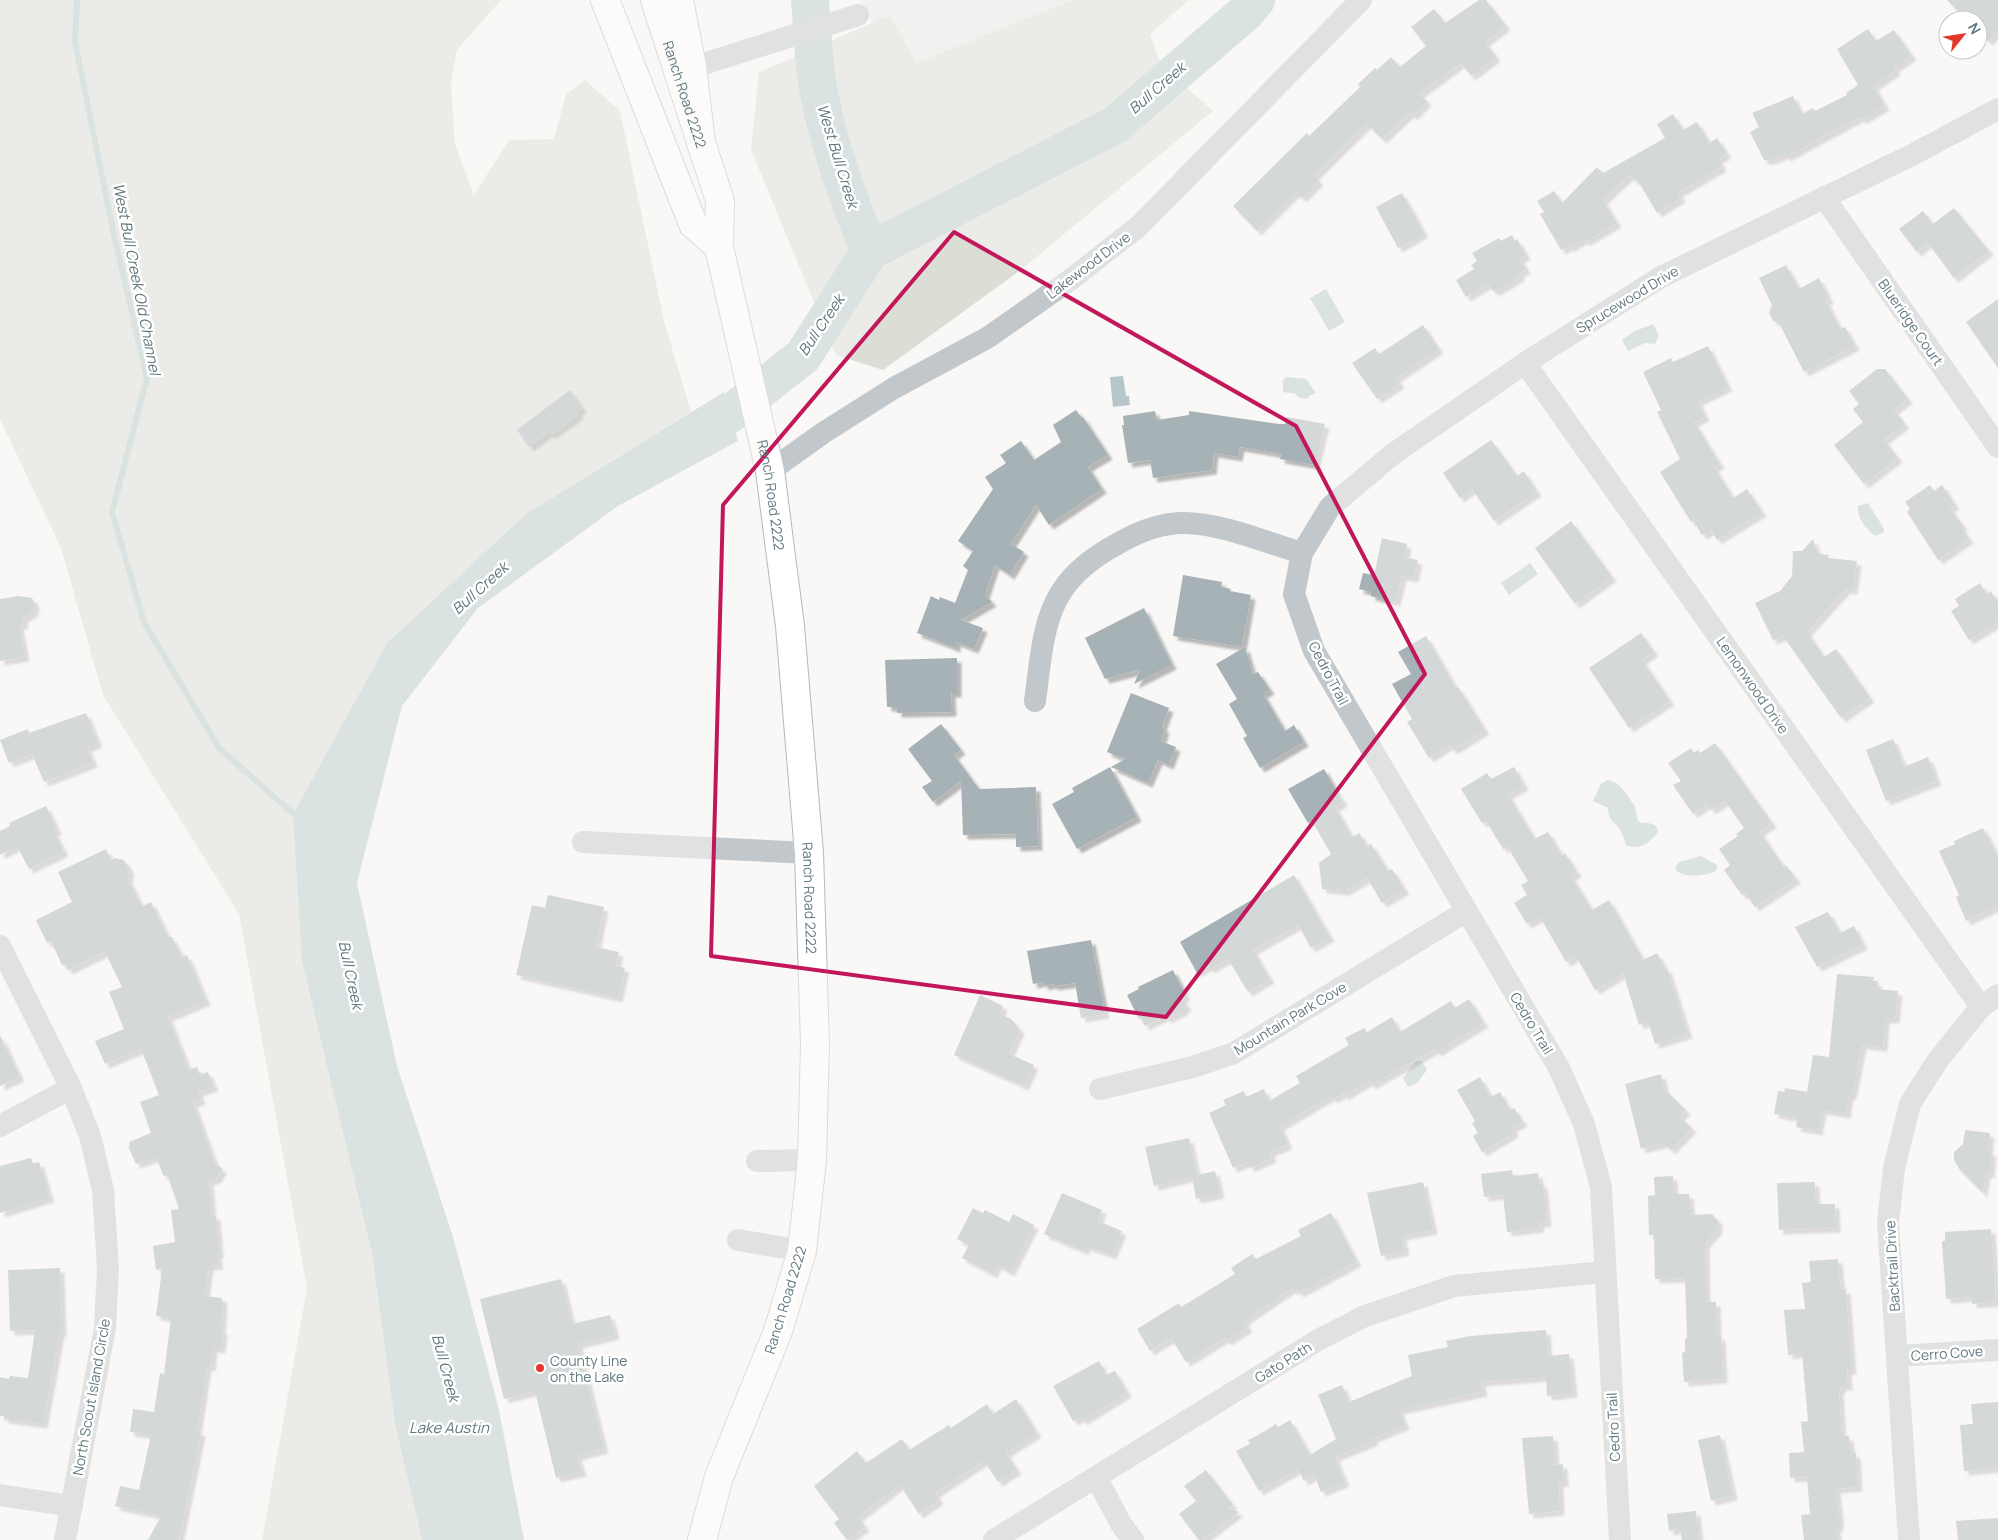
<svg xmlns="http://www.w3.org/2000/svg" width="1998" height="1540" font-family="Manrope,sans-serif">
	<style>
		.built { fill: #e7e8e7 }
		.green { fill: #daded5 }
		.water { fill: #b7c7c9 }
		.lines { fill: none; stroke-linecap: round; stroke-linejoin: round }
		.stream { stroke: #b7c7c9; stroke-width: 6 }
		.river { stroke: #b7c7c9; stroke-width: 38 }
		.building { fill: #a6b2b5; filter: url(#shadow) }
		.major-casing { stroke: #b3babc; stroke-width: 30 }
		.highway-casing { stroke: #b5babc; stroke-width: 30 }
		.minor { stroke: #c1c7ca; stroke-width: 22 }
		.major { stroke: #fff; stroke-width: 28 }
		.highway { stroke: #fff; stroke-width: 28 }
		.marked { fill: none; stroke: #c2185b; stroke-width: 4; stroke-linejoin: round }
		.poi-dot { fill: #e4372a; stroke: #fff; stroke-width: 2 }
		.labels { text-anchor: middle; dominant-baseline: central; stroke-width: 5; stroke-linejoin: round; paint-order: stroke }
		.street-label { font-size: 14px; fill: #637981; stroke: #fff }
		.poi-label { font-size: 14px; fill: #637981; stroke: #fff; text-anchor: start }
		.water-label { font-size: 15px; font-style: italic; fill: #5e787c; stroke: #fff }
	</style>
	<defs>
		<filter id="shadow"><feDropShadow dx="4.5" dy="4.5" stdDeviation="1" flood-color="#0004"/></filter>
	</defs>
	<rect width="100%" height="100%" fill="#f9f8f6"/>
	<path class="built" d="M861 0H1073L916 63 890 15 872 23Z"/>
	<g class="green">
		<path d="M0 0H501L457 50 451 82 455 144 474 195 509 140 554 139 566 94 585 80 620 111 664 321 691 412 526 514 387 643 293 814 372 1253 395 1424 422 1540H262L307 1288 239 914 103 695 61 548 0 419Z"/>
		<path d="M1073 0H1189L1150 34 1161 65 1213 111 1022 269 883 370 836 355 751 150 759 72 890 15 916 63Z"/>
	</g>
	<g class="water">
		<path d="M1326 289 1345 322 1329 331 1310 298Z"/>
		<path d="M1653 324 1659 335 1655 344 1645 343 1628 351 1622 340 1635 331Z"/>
		<path d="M1123 376 1126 396H1129L1130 405 1113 407 1110 377Z"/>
		<path d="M1287 377 1306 379 1316 393 1309 396 1307 399 1298 397 1296 394 1283 392V380Z"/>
		<path d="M724 392 738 441 618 506 478 608 402 706 357 883 397 1066 453 1237 499 1410 524 1540H422L395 1424 372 1253 302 961 293 814 387 643 526 514Z"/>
		<path d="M1868 503 1883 527 1884 532 1875 536C1867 530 1856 517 1858 506Z"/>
		<path d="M1530 563 1538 574 1509 595 1501 583Z"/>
		<path d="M1608 780C1622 783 1627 796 1635 806 1639 832 1638 817 1656 826L1658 832C1649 843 1643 849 1627 846 1624 841 1623 835 1620 830 1614 819 1609 824 1608 808L1593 801 1601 784Z"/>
		<path d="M1701 856 1717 865 1716 871C1706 876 1682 879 1675 869L1679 862Z"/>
		<path d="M1416 1061H1422L1427 1070 1417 1083 1408 1087 1403 1078Z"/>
	</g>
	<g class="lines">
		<path class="stream" d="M77 0 75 42 114 235 147 378 112 512 144 622 219 748 298 818"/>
		<g class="river">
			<path d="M810 0C813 32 813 67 820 99 831 151 849 202 870 251"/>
			<path d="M687 441 730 414 803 356 870 251 1115 125 1246 12 1256 0"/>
		</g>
	</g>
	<g class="building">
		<path d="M1479 0H1486L1506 26 1485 42 1496 57 1471 76 1461 63 1419 94 1427 101 1413 116 1410 113 1382 139 1367 124 1314 176 1319 181 1302 198 1296 192 1257 231 1233 206 1307 133 1309 136 1360 87 1358 84 1375 68 1377 70 1391 57 1400 67 1426 46 1411 27 1434 9 1445 23Z"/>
		<path d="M1947 0H1998V32L1988 41 1978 31V20H1967Z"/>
		<path d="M1868 29 1876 41 1894 30 1912 56 1894 68 1896 71 1874 86 1885 106 1862 120 1860 117 1786 157 1784 154 1771 160H1764L1750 132 1759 127 1752 113 1793 96 1802 114 1813 108 1815 111 1847 95 1846 93 1858 85 1837 49Z"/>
		<path d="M1673 114 1683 130 1697 122 1709 143 1717 138 1727 154 1718 159 1722 167 1678 193 1681 198 1657 213 1637 179 1634 181 1630 175 1603 200 1617 223 1585 242 1584 239 1569 248 1568 246 1561 250 1540 214 1544 212 1537 201 1554 191 1562 203 1597 167 1603 173 1665 138 1657 124Z"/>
		<path d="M1402 193 1424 233 1398 248 1376 207Z"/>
		<path d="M1954 208 1989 251 1954 278 1928 243 1917 252 1899 229 1923 211 1933 224Z"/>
		<path d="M1512 235 1515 241 1517 239 1526 255 1520 259 1526 269 1519 273 1521 276 1494 292 1488 284 1466 297 1456 280 1474 269 1471 265 1477 261 1472 253 1499 238 1501 241Z"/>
		<path d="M1786 265 1799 289 1819 278 1829 299 1826 301 1840 329 1845 327 1855 346 1804 372 1779 323 1773 321 1769 313 1772 305 1759 278Z"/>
		<path d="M1998 299V368L1966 322Z"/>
		<path d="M1423 325 1439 349 1396 378 1400 384 1377 399 1352 363 1375 348 1379 354Z"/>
		<path d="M1708 346 1728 387 1698 401 1705 417 1694 422 1720 464 1714 467 1733 498 1747 489 1762 512 1717 540 1711 530 1702 535 1693 520 1691 522 1660 472 1680 459 1657 412 1661 410 1643 372 1671 358 1673 362Z"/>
		<path d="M1877 369H1885L1908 399 1894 410 1905 424 1884 440 1898 458 1864 484 1834 445 1863 422 1853 409 1859 404 1849 391Z"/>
		<path d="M570 390 582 408 577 412 579 415 551 435 549 432 529 447 517 430Z"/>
		<path d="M1076 410 1082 418 1083 417 1108 455 1088 467 1102 489 1049 525 1036 505 1011 544 1024 552 1010 575 995 565 985 595 992 602 961 620 983 628 974 649 956 642V648L917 633 931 596 939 600 940 597 955 603 968 570 963 566 973 551 958 541 993 489 985 477 1006 463 1000 455 1021 441 1034 460 1061 442 1053 425Z"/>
		<path d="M1155 411 1157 420 1189 415V411L1279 424H1285L1287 417 1325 424 1315 465 1280 459 1281 454 1240 447 1238 457 1214 453 1212 470 1153 478 1150 460 1128 463 1122 425H1124L1123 416Z"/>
		<path d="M1491 440 1517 476 1524 471 1537 492 1494 521 1472 489 1460 498 1443 473Z"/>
		<path d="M1930 485 1934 491 1942 485 1955 505 1950 508 1963 526 1961 527 1969 539 1938 560 1907 512 1910 509 1905 502Z"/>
		<path d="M1571 521 1612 577 1575 604 1535 548Z"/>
		<path d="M1382 538 1407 544 1405 557 1418 560 1414 578 1402 576 1396 602 1371 596V592L1359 589 1363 573 1374 575Z"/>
		<path d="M1813 539 1818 554 1829 555 1828 558 1857 561 1853 590 1846 589 1807 632 1824 657 1836 649 1870 698 1841 718 1783 636 1773 640 1755 603 1780 591 1792 576 1793 551H1802Z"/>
		<path d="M1183 575 1222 582 1221 587 1231 589 1230 591 1251 595 1242 647 1173 636Z"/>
		<path d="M1980 583 1986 594 1991 591 1998 602V622L1969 640 1951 611 1959 606 1955 599Z"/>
		<path d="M18 596 32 598 35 604 34 611 23 619 24 624 19 625 25 657 0 661V599Z"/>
		<path d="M1144 608 1172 665 1134 684 1140 670 1105 679 1085 638Z"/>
		<path d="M1641 633 1654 652 1642 660 1670 701 1629 728 1589 668Z"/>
		<path d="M1426 636 1456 688 1458 687 1485 730 1453 750 1449 745 1429 758 1407 722 1412 719 1392 684 1411 674 1398 652Z"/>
		<path d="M1245 647 1253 674 1258 672 1270 690 1263 694 1285 731 1294 725 1304 742 1260 768 1243 738 1247 736 1229 704 1237 699 1216 664Z"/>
		<path d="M957 658V693H951L952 712 897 713V707H887L885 660Z"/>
		<path d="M1131 693 1169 708 1162 727 1165 729 1161 741 1176 747 1169 765 1158 760 1148 783 1111 767 1125 759 1107 752Z"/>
		<path d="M86 713 98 743 87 748 93 763 44 782 32 754 9 763 0 740 28 729 29 733Z"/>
		<path d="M941 724 961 750 954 755 979 789 1036 787 1038 846 1016 847V834L963 835 961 781 933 802 922 787 932 781 908 749Z"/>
		<path d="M1893 739 1904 767 1928 757 1937 781 1886 801 1866 750Z"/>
		<path d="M1715 743 1772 823 1760 832 1784 867 1786 865 1796 879 1755 907 1745 893 1742 895 1724 870 1730 865 1719 849 1738 836 1736 834 1744 828 1725 801 1711 810 1707 804 1693 814 1673 785 1681 781 1668 763 1691 748 1694 753 1698 750 1700 753Z"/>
		<path d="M1110 767 1137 817 1077 849 1052 804 1074 792 1072 788Z"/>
		<path d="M1514 767 1524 786 1508 795 1535 839 1548 832 1562 856 1565 853 1577 873 1571 876 1592 910 1609 900 1643 960 1657 953 1665 969 1667 968 1688 1034 1655 1044 1648 1022 1639 1025 1623 973 1595 990 1576 956 1566 962 1540 917 1527 924 1514 903 1527 895 1521 885 1528 881 1507 846 1503 849 1486 821 1482 823 1461 789 1487 773 1491 779Z"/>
		<path d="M1324 769 1343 802 1335 807 1352 837 1359 833 1367 846 1371 844 1388 871 1392 869 1405 890 1382 903 1367 878 1345 891 1322 889 1319 863 1331 854 1312 821 1308 823 1288 789Z"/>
		<path d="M46 806 57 830 54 832 64 852 29 869 17 846 0 855V831L10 826 9 823Z"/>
		<path d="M1983 828 1998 856V906L1966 921 1956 897 1959 895 1939 851 1955 844 1954 841Z"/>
		<path d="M106 849 111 860 115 858 124 860 130 870 128 879 140 903 143 906 151 902 168 937H172L182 957 187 955 206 1001 168 1017 189 1070 197 1067 200 1075 208 1072 214 1087 198 1092 201 1100 193 1103 215 1164 223 1169 216 1179 209 1181 212 1214 216 1216 219 1254H217L219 1265 209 1266 205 1296 222 1298 223 1303 221 1330H223L221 1349 213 1348 211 1367 207 1366 197 1431 201 1432 179 1540H148L161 1516 115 1506 120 1486 139 1490 151 1435 130 1432 133 1409 154 1412 160 1373 164 1374 171 1318 156 1316 162 1269 156 1270 153 1246 175 1242 171 1210 179 1209 168 1177 163 1175 156 1157 136 1164 128 1146H130L129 1142 151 1133 140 1102 159 1095 141 1049 105 1064 95 1041 124 1029 109 992 122 987 105 952 68 970 65 964 62 965 51 941 47 943 36 920 72 902 58 872Z"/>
		<path d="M1294 875 1330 937 1311 948 1298 925 1253 950 1270 979 1248 992 1228 959 1210 969 1208 966 1197 973 1180 942Z"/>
		<path d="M548 895 604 907 596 947 619 952 616 966 625 968 618 998 516 975 532 905 545 908Z"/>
		<path d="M1828 912 1840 933 1854 926 1863 945 1817 967 1795 927Z"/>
		<path d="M1091 940 1105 1014 1081 1018 1075 983 1054 986 1053 984 1044 986 1043 982 1033 984 1027 951Z"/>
		<path d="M1173 970 1186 996 1182 998 1187 1007 1183 1009 1184 1010 1167 1019 1165 1016 1145 1026 1141 1018 1139 1019 1127 995 1139 989 1138 987Z"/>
		<path d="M1837 974 1874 977 1873 981H1877V989L1898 991 1895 1019H1885L1883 1047 1862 1045 1852 1095H1849L1846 1114 1822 1110 1818 1131 1796 1127 1798 1118 1774 1114 1778 1091 1784 1092 1785 1088 1807 1092 1813 1055 1829 1057Z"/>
		<path d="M980 995 1003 1006 1000 1014 1011 1019 1020 1030 1009 1054 1034 1065 1024 1086 954 1055Z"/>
		<path d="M1469 999 1484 1023 1437 1052 1435 1049 1371 1085 1369 1081 1344 1096 1343 1093 1333 1099 1331 1096 1280 1126 1288 1145 1270 1152 1272 1158 1250 1168 1248 1162 1233 1168 1209 1113 1226 1105 1223 1100 1244 1091 1246 1097 1264 1089 1269 1101 1300 1083 1296 1076 1349 1045 1345 1038 1364 1028 1367 1032 1392 1017 1400 1032 1451 1001 1455 1008Z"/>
		<path d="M0 1035 20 1077 0 1086Z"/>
		<path d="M1661 1074 1665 1090 1686 1110 1680 1117 1692 1128 1671 1150 1664 1143 1641 1149 1625 1084Z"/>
		<path d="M1480 1077 1491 1097 1500 1092 1510 1110 1514 1108 1523 1122 1512 1128 1514 1133 1482 1152 1473 1136 1478 1133 1472 1123 1475 1121 1457 1090Z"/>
		<path d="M1965 1130 1990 1133 1988 1152H1992L1990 1174 1986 1173 1983 1193 1960 1170 1954 1160V1152L1963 1144Z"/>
		<path d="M1189 1138 1197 1175 1215 1171 1220 1194 1196 1199 1192 1177 1154 1186 1145 1147Z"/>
		<path d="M31 1158 33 1164 39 1162 50 1198 0 1213V1166Z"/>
		<path d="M1512 1170 1513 1176 1538 1173 1540 1184 1543 1183 1547 1222 1539 1223 1540 1228 1507 1232 1503 1195 1484 1197 1481 1174Z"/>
		<path d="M1673 1176 1674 1194H1689L1691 1215 1712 1214 1718 1221V1229L1705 1244 1706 1302H1716L1717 1336H1721L1723 1379 1684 1382 1682 1353 1685 1352V1338H1687L1685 1278 1655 1279 1654 1235H1649L1648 1196 1655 1195 1654 1177Z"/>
		<path d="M1423 1182 1433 1230 1402 1236 1405 1251 1381 1256 1367 1193Z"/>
		<path d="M1815 1182 1816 1204H1835L1836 1228 1779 1230 1777 1183Z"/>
		<path d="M1062 1193 1102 1210 1098 1221 1122 1231 1112 1255 1086 1246 1084 1251 1044 1234Z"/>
		<path d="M973 1208 983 1213 985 1210 1009 1222 1013 1214 1034 1225 1010 1272 997 1265 993 1274 962 1258 969 1245 957 1239Z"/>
		<path d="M1331 1213 1357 1262 1299 1293 1297 1289 1293 1291 1292 1288 1244 1321 1248 1328 1227 1341 1225 1338 1186 1362 1171 1338 1150 1351 1137 1329 1179 1303 1181 1307 1235 1274 1231 1268 1252 1254 1256 1259 1301 1236 1298 1230Z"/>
		<path d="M1991 1229 1996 1302 1972 1304V1297L1946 1299 1942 1241H1945V1232Z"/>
		<path d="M1838 1259 1841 1290 1846 1289 1852 1370H1847L1848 1386H1841V1389L1839 1390 1842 1436H1849L1851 1453H1856L1858 1487 1836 1489 1839 1516V1527H1836L1838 1540H1804L1801 1515 1810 1514 1807 1477 1790 1478 1789 1453 1804 1452 1801 1422 1808 1421 1802 1353 1788 1355 1784 1310 1805 1309 1802 1283 1811 1282 1809 1261Z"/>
		<path d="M60 1268 62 1332H60L43 1424 4 1419V1416H0V1377L9 1379 10 1376 28 1378 35 1330 10 1331 8 1270Z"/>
		<path d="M561 1279 572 1324 610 1315 615 1335 578 1344 604 1449 577 1456 582 1472 556 1478 535 1391 504 1399 480 1299Z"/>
		<path d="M1546 1330 1548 1356 1569 1354 1573 1393 1547 1396 1546 1377 1481 1382 1483 1392 1399 1410 1405 1425 1372 1439 1374 1441 1335 1457 1345 1482 1321 1492 1314 1475 1304 1481 1298 1469 1259 1491 1236 1451 1250 1444 1248 1440 1258 1435 1276 1424 1278 1427 1290 1420 1310 1455 1336 1439 1318 1395 1342 1385 1349 1402 1412 1376 1408 1355 1448 1347 1446 1341 1470 1336Z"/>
		<path d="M1099 1361 1106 1375 1115 1371 1127 1393 1082 1421 1081 1417 1073 1421 1053 1386Z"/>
		<path d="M1016 1399 1037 1433 1006 1453 1017 1470 998 1482 984 1461 935 1493 939 1500 919 1514 900 1485 858 1517 865 1527 847 1540 834 1523 839 1519 814 1486 857 1451 866 1463 902 1439 909 1450 949 1425 951 1428 987 1404 993 1414Z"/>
		<path d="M1998 1402V1468L1964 1471 1960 1425 1973 1424 1971 1404Z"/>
		<path d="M1720 1435 1733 1496 1711 1501 1698 1440Z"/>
		<path d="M1553 1436 1555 1465 1563 1464 1564 1482 1559 1483 1560 1511 1529 1514 1522 1438Z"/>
		<path d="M1206 1470 1233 1505 1228 1508 1239 1512 1202 1540H1199L1179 1514 1196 1501 1184 1486Z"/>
		<path d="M1696 1511 1699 1540H1682L1680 1529 1669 1531 1667 1514Z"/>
		<path d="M1998 1518V1540H1958L1956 1521Z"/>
	</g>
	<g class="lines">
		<g class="major-casing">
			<g id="major">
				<path d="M605 0 693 224 719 247"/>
				<path id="s1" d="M655 0 720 201 719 247 770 471 790 626 809 853 815 1044 812 1160 802 1251 778 1331 719 1477 702 1540"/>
			</g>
		</g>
		<g class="highway-casing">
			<path id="highway" d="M679 0 692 67 701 143"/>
		</g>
		<g class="minor">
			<path d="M678 72 858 15"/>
			<path d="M1824 197 1998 447"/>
			<path d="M1525 363 1981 1007"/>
			<path d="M770 471 823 433 894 388 987 338 1070 280 1139 226 1361 0"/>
			<path d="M1035 701C1045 625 1044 583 1119 543 1138 532 1162 523 1184 523 1221 523 1267 543 1302 553"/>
			<path d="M583 842 809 853"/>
			<path d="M0 946 71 1088 90 1136 103 1190 108 1268 105 1328 65 1540"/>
			<path d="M1100 1089 1193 1067 1234 1053 1465 912"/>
			<path d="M0 1126 71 1088"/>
			<path d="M757 1161 812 1160"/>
			<path d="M738 1240 802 1251"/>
			<path d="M1897 1356 1998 1350"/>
			<path d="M1096 1477 1121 1524 1133 1540"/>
			<path d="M0 1495 72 1506"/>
			<path d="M994 1540 1318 1340 1365 1316 1454 1286 1604 1272"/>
			<path d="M1620 1540 1601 1187 1584 1124 1559 1068 1314 651 1294 594 1302 553 1330 507 1393 454 1525 363 1661 277 1912 155 1998 109"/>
			<path d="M1909 1540 1888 1222 1894 1168 1910 1104 1938 1060 1981 1007 1998 995"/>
		</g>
		<use href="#major" class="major"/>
		<use href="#highway" class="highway"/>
	</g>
	<path d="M0 0H1998V1540H0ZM954 232 1296 426 1425 674 1166 1017 711 956 723 505Z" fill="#f9f8f6" fill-opacity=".55" fill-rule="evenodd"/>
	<path class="marked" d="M954 232 1296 426 1425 674 1166 1017 711 956 723 505Z"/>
	<circle class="poi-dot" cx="540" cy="1368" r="5"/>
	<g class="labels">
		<g class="street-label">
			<text stroke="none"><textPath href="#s1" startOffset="99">Ranch Road 2222</textPath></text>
			<text transform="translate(1088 265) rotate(-37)">Lakewood Drive</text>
			<text transform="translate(1627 299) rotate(-31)">Sprucewood Drive</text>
			<text transform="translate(1911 322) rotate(55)">Blueridge Court</text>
			<text stroke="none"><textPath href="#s1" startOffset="511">Ranch Road 2222</textPath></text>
			<text transform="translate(1329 673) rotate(62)">Cedro Trail</text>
			<text transform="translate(1753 685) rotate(55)">Lemonwood Drive</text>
			<text stroke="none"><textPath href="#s1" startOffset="916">Ranch Road 2222</textPath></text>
			<text transform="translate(1290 1018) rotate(-31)">Mountain Park Cove</text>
			<text transform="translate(1532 1023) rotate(59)">Cedro Trail</text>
			<text transform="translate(1892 1266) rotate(-93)">Backtrail Drive</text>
			<text transform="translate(785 1300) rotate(-73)">Ranch Road 2222</text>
			<text transform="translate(1947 1353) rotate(-4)">Cerro Cove</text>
			<text transform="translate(1283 1362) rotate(-32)">Gato Path</text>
			<text transform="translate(91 1397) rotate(-80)">North Scout Island Circle</text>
			<text transform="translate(1613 1427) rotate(-93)">Cedro Trail</text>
		</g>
		<g class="poi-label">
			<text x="550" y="1360">County Line<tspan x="550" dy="16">on the Lake</tspan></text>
		</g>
		<g class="water-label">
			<text transform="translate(1157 88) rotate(-41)">Bull Creek</text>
			<text transform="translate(838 156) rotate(73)">West Bull Creek</text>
			<text transform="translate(137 279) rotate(79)">West Bull Creek Old Channel</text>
			<text transform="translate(821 325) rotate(-56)">Bull Creek</text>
			<text transform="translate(480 588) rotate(-42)">Bull Creek</text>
			<text transform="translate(351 975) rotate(78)">Bull Creek</text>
			<text transform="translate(446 1368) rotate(75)">Bull Creek</text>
			<text x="449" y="1427">Lake Austin</text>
		</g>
	</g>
	<g transform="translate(1963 35) rotate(60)"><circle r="24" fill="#ffffff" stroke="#c1c9cd"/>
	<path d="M0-4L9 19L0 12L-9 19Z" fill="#e4372a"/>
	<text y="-8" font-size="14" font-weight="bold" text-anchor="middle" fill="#637981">N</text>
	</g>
</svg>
